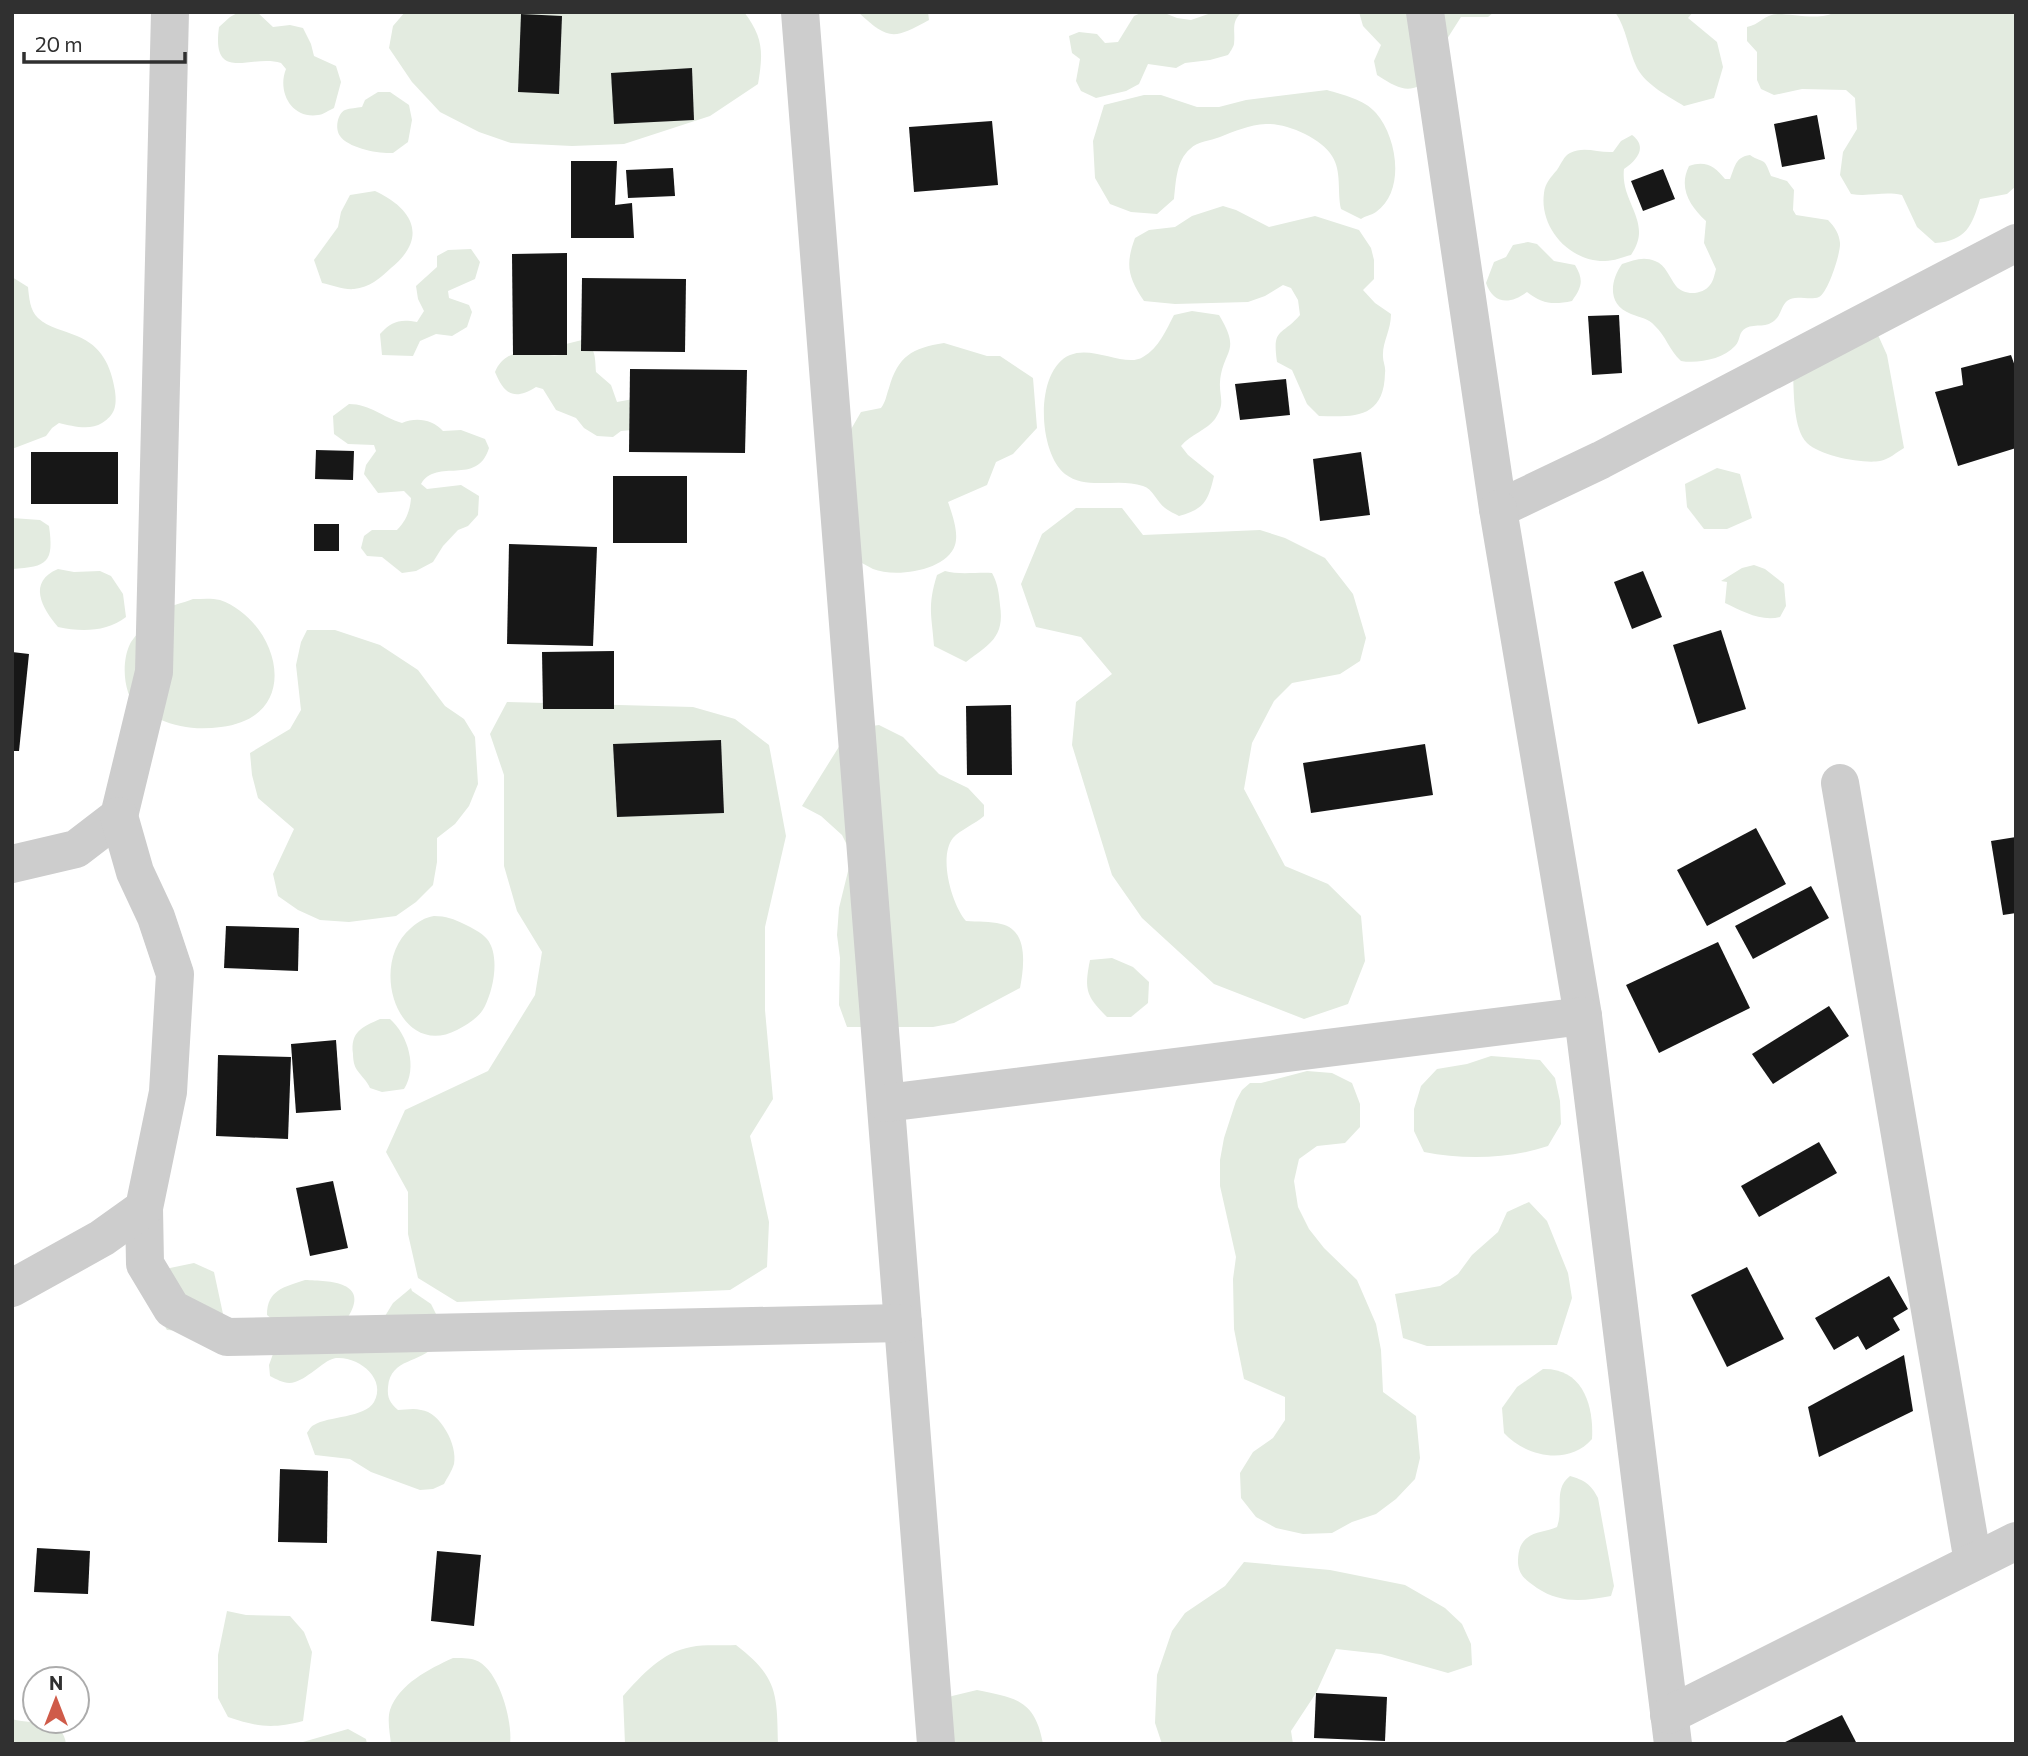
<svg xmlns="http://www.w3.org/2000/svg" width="2028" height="1756" font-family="Commissioner,sans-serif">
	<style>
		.green { fill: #e3ebe0 }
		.building { fill: #171717 }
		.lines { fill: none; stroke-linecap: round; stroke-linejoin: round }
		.minor { stroke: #cdcdcd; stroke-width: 38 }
	</style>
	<rect width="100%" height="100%" fill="#fff"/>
	<g class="green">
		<path d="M239 12H257L273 27 290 25 303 28 311 44 314 56 336 66 341 82 334 108C329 110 323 115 318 115 291 119 277 91 286 69L281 63C252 53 211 85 219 27L230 17Z"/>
		<path d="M405 12H744C764 38 763 54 758 84L710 116 624 144 572 146 511 143 479 132 440 112 412 82 389 48 393 26Z"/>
		<path d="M858 12H928L929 20C893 40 888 40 858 12Z"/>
		<path d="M1143 12H1162L1177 18 1191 20 1214 12H1242C1230 22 1236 32 1234 44 1234 46 1229 54 1228 55L1210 60 1185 63 1176 68 1148 64 1139 84 1126 91 1096 98 1081 91 1076 81 1080 59 1072 53 1069 36 1079 32 1097 34 1105 43 1118 42 1134 16Z"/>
		<path d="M1359 12H1494L1488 17H1461L1447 39 1440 76C1410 92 1406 94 1377 75L1374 61 1381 45 1363 26Z"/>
		<path d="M1615 12H1693L1688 18 1717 42 1723 67 1714 98 1684 106C1668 96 1646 85 1637 68 1628 50 1627 29 1615 12Z"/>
		<path d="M1834 12 2016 13V186L2007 194 1980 199C1972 226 1966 241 1935 243L1917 227 1902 195C1883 191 1870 197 1851 194L1840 175 1843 152 1857 129 1855 98 1846 90 1802 89 1774 95 1761 89 1757 80V52L1747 41V27C1759 25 1765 14 1778 14 1793 14 1823 21 1834 12Z"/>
		<path d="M1327 90C1343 95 1364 99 1376 113 1397 137 1406 191 1376 212 1372 215 1365 216 1361 219L1341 209C1337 192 1342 171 1332 156 1321 138 1287 123 1266 124 1249 125 1235 131 1220 137 1210 141 1198 141 1190 149 1176 161 1176 182 1174 199L1157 214 1131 212 1110 204 1095 178 1093 141 1104 105 1144 95H1161L1197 107H1219L1246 100Z"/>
		<path d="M378 92H390L409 105 412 120 408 142 393 153C379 154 348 148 340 136 335 129 337 114 345 110 350 108 357 108 362 107L365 100Z"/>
		<path d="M1632 135C1648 147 1637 160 1624 169 1620 203 1654 222 1631 255 1623 257 1614 261 1605 261 1570 262 1539 228 1544 193 1545 183 1551 177 1557 170 1561 164 1564 156 1570 153 1584 146 1598 153 1613 152L1621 141Z"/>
		<path d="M1750 155C1765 165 1763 155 1771 176L1787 181 1794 190 1793 210 1796 215 1828 220C1835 227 1839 234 1840 243 1841 252 1828 293 1819 297 1809 301 1795 294 1787 301 1782 305 1781 314 1776 319 1767 329 1756 323 1746 328 1738 332 1741 340 1735 346 1723 359 1698 364 1681 361 1669 350 1666 336 1655 326 1648 318 1641 318 1631 314 1607 305 1610 281 1622 264 1633 260 1644 256 1655 261 1666 265 1669 277 1676 286 1684 296 1703 295 1710 285 1713 282 1715 273 1716 269L1704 243 1706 221C1690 206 1678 188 1689 166 1705 160 1715 166 1725 179H1730C1735 167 1735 157 1750 155Z"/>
		<path d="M375 191C414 209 428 238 391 268 379 279 370 287 354 289 344 290 332 285 322 283L314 260 338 227 341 212 350 195Z"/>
		<path d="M1223 206 1236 210 1269 227 1315 216 1359 230 1371 248 1374 260V279L1363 290 1375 303 1391 314C1391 331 1382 342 1383 357 1383 362 1386 367 1385 373 1384 419 1354 417 1319 416L1307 404 1292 370 1277 362C1272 327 1281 337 1300 315L1298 300 1291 288 1283 285 1265 296 1248 302 1175 304 1144 301C1128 277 1125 265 1135 238L1149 230 1175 227 1192 216Z"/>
		<path d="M1528 242 1537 244 1554 261 1575 265C1584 280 1582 287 1572 301 1553 305 1542 304 1527 292 1510 305 1493 304 1486 283L1494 262 1506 257 1513 245Z"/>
		<path d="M471 249 480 262 475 279 448 291 449 298 469 305 472 312 467 327 452 336 436 334 420 341 413 356 382 355 380 334C392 321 400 319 417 322L424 311 418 299 416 286 437 267V256L448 250Z"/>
		<path d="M12 277 28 287C29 297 30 311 38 318 49 328 63 330 77 336 102 346 111 366 115 391 117 406 115 415 102 423 90 431 72 426 59 423L52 428 46 436 12 449Z"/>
		<path d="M1192 311 1219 315C1242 353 1223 349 1220 382 1219 397 1226 403 1215 419 1208 429 1190 435 1181 446L1188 455 1214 476C1208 502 1204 509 1179 516 1175 514 1169 511 1165 508 1157 502 1153 489 1143 486 1118 477 1087 491 1065 474 1038 453 1034 370 1070 355 1093 345 1126 368 1143 357 1159 348 1166 330 1174 315Z"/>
		<path d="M1878 335 1887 355 1904 448C1897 452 1888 460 1880 461 1863 464 1820 456 1807 443 1793 429 1794 392 1793 373Z"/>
		<path d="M582 340C596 346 595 358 596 372L611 385 617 402 633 399 632 430 621 431 613 437 597 436 584 428 576 418 556 410 543 389 536 387C514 401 504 394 495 372 501 357 516 350 532 351 544 352 547 357 560 355L566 344Z"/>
		<path d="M944 343 987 356H1000L1033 378 1037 428 1013 454 996 462 987 485 948 502C952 514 959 532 955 545 947 571 895 578 873 569 865 565 857 560 849 556L850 431 861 412 881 408C886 401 886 396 889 388 898 356 912 348 944 343Z"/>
		<path d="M349 404C370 404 382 417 402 423 416 417 432 419 443 431L461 430 485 439 489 448C477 487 437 457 421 484L427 489 461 485 479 496 478 515 468 526 458 530 443 546 433 562 416 571 402 573 382 557 367 556 361 548 364 536 372 530H397C406 521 410 511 411 498L404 491 378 493 364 474 366 465 376 451 374 445 348 444 334 434 333 416Z"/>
		<path d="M1717 468 1740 474 1752 518 1727 529H1704L1687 507 1685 484Z"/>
		<path d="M1076 508H1122L1143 535 1260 530 1285 538 1325 558 1353 594 1366 638 1360 661 1340 674 1292 683 1274 701 1252 743 1244 789 1285 866 1328 884 1361 916 1365 961 1348 1004 1304 1019 1214 984 1142 918 1112 875 1072 745 1076 702 1112 674 1081 637 1036 627 1021 584 1042 534Z"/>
		<path d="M12 518 40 520 49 526C54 562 48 567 12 569Z"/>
		<path d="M1754 565 1765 569 1784 584 1786 606 1780 617C1761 622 1742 611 1725 603L1727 582 1721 581 1742 568Z"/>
		<path d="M58 569 74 572 100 571 111 576 123 594 126 617C107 632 81 632 58 627 42 608 27 582 58 569Z"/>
		<path d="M945 571C958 575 978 572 992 573 998 584 999 594 1000 605 1005 638 989 644 966 662L934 646C932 616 927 607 937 575Z"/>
		<path d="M193 599C202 599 212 598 220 600 279 621 305 717 221 727 199 730 179 728 159 719 153 716 144 714 139 710 123 696 121 662 130 644 133 638 152 616 158 612 168 606 183 603 193 599Z"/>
		<path d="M307 630H335L380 645 418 670 445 706 464 719 475 737 478 784 469 806 455 824 437 838V862L433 885 416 902 396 916 349 922 320 920 298 910 278 896 273 874 294 829 258 798 252 775 250 753 290 729 301 710 296 665 301 642Z"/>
		<path d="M507 702 693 707 735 719 769 745 786 836 765 927V1010L773 1099 750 1136 769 1222 767 1267 730 1290 457 1302 418 1278 408 1234V1192L386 1152 405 1110 488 1071 535 995 542 952 517 911 504 866V775L490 734Z"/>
		<path d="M879 725 903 737 939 774 968 788 984 805V816C975 824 960 830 953 838 938 857 952 905 966 921 978 922 990 921 1001 924 1029 930 1024 967 1020 988L954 1023 933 1027H847L839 1005 840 958 837 935 839 908 852 855 842 835 821 816 802 806 840 745 858 728Z"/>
		<path d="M434 916C446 916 454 919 464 924 472 928 481 932 487 939 500 955 494 988 485 1006 480 1017 468 1024 457 1030 399 1060 367 965 411 928 419 921 424 918 434 916Z"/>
		<path d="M1112 958 1133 967 1149 982 1148 1003 1131 1017H1107C1086 996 1084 990 1090 960Z"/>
		<path d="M380 1019H390C408 1035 418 1068 404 1089L382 1092 370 1088C367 1081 362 1077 357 1070 354 1066 353 1059 353 1054 350 1032 362 1027 380 1019Z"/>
		<path d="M1491 1056 1540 1060 1555 1078 1560 1101 1561 1124 1548 1146C1509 1159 1464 1160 1424 1152L1414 1131V1109L1421 1086 1437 1069 1467 1064Z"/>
		<path d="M1307 1071 1332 1073 1352 1083 1360 1104V1127L1345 1143 1317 1146 1299 1159 1294 1181 1298 1207 1309 1229 1324 1248 1357 1280 1376 1324 1381 1350 1383 1392 1416 1416 1420 1458 1415 1479 1396 1499 1376 1514 1352 1522 1332 1533 1303 1534 1276 1528 1256 1517 1241 1498 1240 1473 1253 1452 1273 1438 1285 1420V1397L1244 1379 1234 1329 1233 1279 1236 1257 1220 1186V1160L1224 1138 1236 1101 1242 1090 1250 1083H1261Z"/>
		<path d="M1529 1202 1547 1221 1568 1273 1572 1298 1557 1345 1427 1346 1403 1338 1395 1294 1440 1286 1458 1274 1472 1255 1498 1232 1507 1212Z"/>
		<path d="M194 1263 214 1272 223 1314 211 1333 167 1330C149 1301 150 1295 170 1268Z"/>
		<path d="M305 1280C329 1281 372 1281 347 1319L277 1323 267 1315C267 1290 284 1287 305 1280Z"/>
		<path d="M411 1288 412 1291 431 1304 441 1324C439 1330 438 1340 435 1345 421 1364 391 1357 388 1387 387 1398 390 1403 398 1410 405 1410 413 1408 421 1410 440 1412 458 1445 454 1464 452 1471 447 1478 444 1484L433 1489 420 1490 371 1472 350 1459 315 1455 307 1433C309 1430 311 1426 314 1425 328 1416 365 1418 374 1402 387 1379 359 1356 336 1358 325 1359 309 1378 295 1382 286 1385 278 1380 270 1376L269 1365 273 1354 382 1321 393 1303Z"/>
		<path d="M1543 1369C1583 1368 1594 1406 1592 1439 1569 1466 1526 1457 1504 1433L1502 1408 1517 1387Z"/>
		<path d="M1570 1476C1584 1480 1591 1484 1598 1498L1614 1586 1611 1596C1584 1601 1561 1604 1537 1588 1527 1581 1519 1576 1518 1563 1518 1554 1519 1544 1527 1538 1535 1531 1547 1532 1557 1527 1564 1508 1553 1489 1570 1476Z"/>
		<path d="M1244 1562 1330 1570 1405 1585 1445 1608 1462 1624 1471 1644 1472 1665 1448 1673 1381 1654 1336 1649 1316 1693 1291 1731 1293 1744H1162L1155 1723 1157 1675 1172 1631 1185 1613 1225 1586Z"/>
		<path d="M227 1611 246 1615 290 1616 304 1632 312 1652 303 1721C272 1729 258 1727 228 1717L218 1698V1655Z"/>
		<path d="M736 1645C778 1677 777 1694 778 1744H625L623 1696C642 1675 662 1652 691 1647 705 1644 722 1646 736 1645Z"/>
		<path d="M453 1658C460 1658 469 1658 475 1660 499 1668 513 1722 510 1744H391C390 1734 387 1720 390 1710 399 1684 429 1669 453 1658Z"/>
		<path d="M977 1690C1015 1698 1035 1699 1043 1744H917L932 1706 952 1696Z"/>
		<path d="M12 1719C31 1725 64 1718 66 1744H12Z"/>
		<path d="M348 1729 366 1739 367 1744H296Z"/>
	</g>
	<g class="building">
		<path d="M521 14 562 16 559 94 518 92Z"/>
		<path d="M692 68 694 120 614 124 611 73Z"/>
		<path d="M1817 115 1825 159 1782 167 1774 124Z"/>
		<path d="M992 121 998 185 914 192 909 127Z"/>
		<path d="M571 161H617L615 205 632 203 634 238H571Z"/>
		<path d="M673 168 675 196 628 198 626 170Z"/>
		<path d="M1663 169 1675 199 1643 211 1631 181Z"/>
		<path d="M567 253V355H513L512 254Z"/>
		<path d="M582 278 686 279 685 352 581 351Z"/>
		<path d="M1619 315 1622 373 1592 375 1588 316Z"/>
		<path d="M2011 355 2016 369V448L1958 466 1935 392 1963 385 1961 368Z"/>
		<path d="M630 369 747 370 745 453 629 452Z"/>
		<path d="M1286 379 1290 415 1240 420 1235 384Z"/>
		<path d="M316 450 354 451 353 480 315 479Z"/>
		<rect x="31" y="452" width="87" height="52"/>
		<path d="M1361 452 1370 515 1320 521 1313 459Z"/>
		<rect x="613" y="476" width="74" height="67"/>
		<rect x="314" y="524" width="25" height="27"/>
		<path d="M509 544 597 547 593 646 507 644Z"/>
		<path d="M1643 571 1662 617 1632 629 1614 582Z"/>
		<path d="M1721 630 1746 709 1698 724 1673 645Z"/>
		<path d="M614 651V709H543L542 652Z"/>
		<path d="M12 652 29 654 19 751H12Z"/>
		<path d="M1011 705 1012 775H967L966 706Z"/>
		<path d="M721 740 724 813 617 817 613 744Z"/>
		<path d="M1425 744 1433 795 1311 813 1303 763Z"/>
		<path d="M1756 828 1786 884 1707 926 1677 870Z"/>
		<path d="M2016 837V913L2003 915 1991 841Z"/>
		<path d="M1811 886 1829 918 1753 959 1735 926Z"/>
		<path d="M226 926 299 928 298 971 224 968Z"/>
		<path d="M1718 942 1750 1008 1659 1053 1626 985Z"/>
		<path d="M1829 1006 1849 1036 1773 1084 1752 1054Z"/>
		<path d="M336 1040 341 1110 296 1113 291 1044Z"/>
		<path d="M218 1055 291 1057 288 1139 216 1136Z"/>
		<path d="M1819 1142 1837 1173 1759 1217 1741 1186Z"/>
		<path d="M333 1181 348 1248 310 1256 296 1188Z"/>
		<path d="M1747 1267 1784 1339 1727 1367 1691 1295Z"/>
		<path d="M1889 1276 1908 1309 1893 1318 1900 1330 1866 1350 1858 1336 1834 1350 1815 1318Z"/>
		<path d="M1904 1355 1913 1411 1819 1457 1808 1407Z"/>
		<path d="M280 1469 328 1471 327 1543 278 1542Z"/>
		<path d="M37 1548 90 1551 88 1594 34 1592Z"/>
		<path d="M437 1551 481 1555 474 1626 431 1621Z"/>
		<path d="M1316 1693 1387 1697 1385 1741 1314 1738Z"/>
		<path d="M1842 1715 1857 1744H1781Z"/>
	</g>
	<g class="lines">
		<g class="minor">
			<path d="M800 12 936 1744"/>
			<path d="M1425 12 1498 509 1601 460 2016 243"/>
			<path d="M1498 509 1583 1016"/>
			<path d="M1840 783 1973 1562"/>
			<path d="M12 864 76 849 119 816 154 672 170 12"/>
			<path d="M886 1103 1583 1016 1673 1744"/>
			<path d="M144 1208 145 1264 172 1309 227 1337 903 1323"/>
			<path d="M12 1288 102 1238 144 1208 168 1092 175 974 156 917 135 872 119 816"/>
			<path d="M1669 1715 2016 1541"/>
		</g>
	</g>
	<rect width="2028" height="1756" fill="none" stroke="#303030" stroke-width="28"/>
	<g transform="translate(56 1700)"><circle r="33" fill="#ffffff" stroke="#acacac" stroke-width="2"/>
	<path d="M0-5L12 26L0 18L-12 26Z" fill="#cf5b49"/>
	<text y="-10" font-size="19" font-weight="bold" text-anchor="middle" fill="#303030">N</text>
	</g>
	<path d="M24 52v10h161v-10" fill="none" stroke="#303030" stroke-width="3.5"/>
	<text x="35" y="52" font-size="21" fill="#303030" stroke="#ffffff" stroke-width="5" paint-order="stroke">20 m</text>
</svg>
